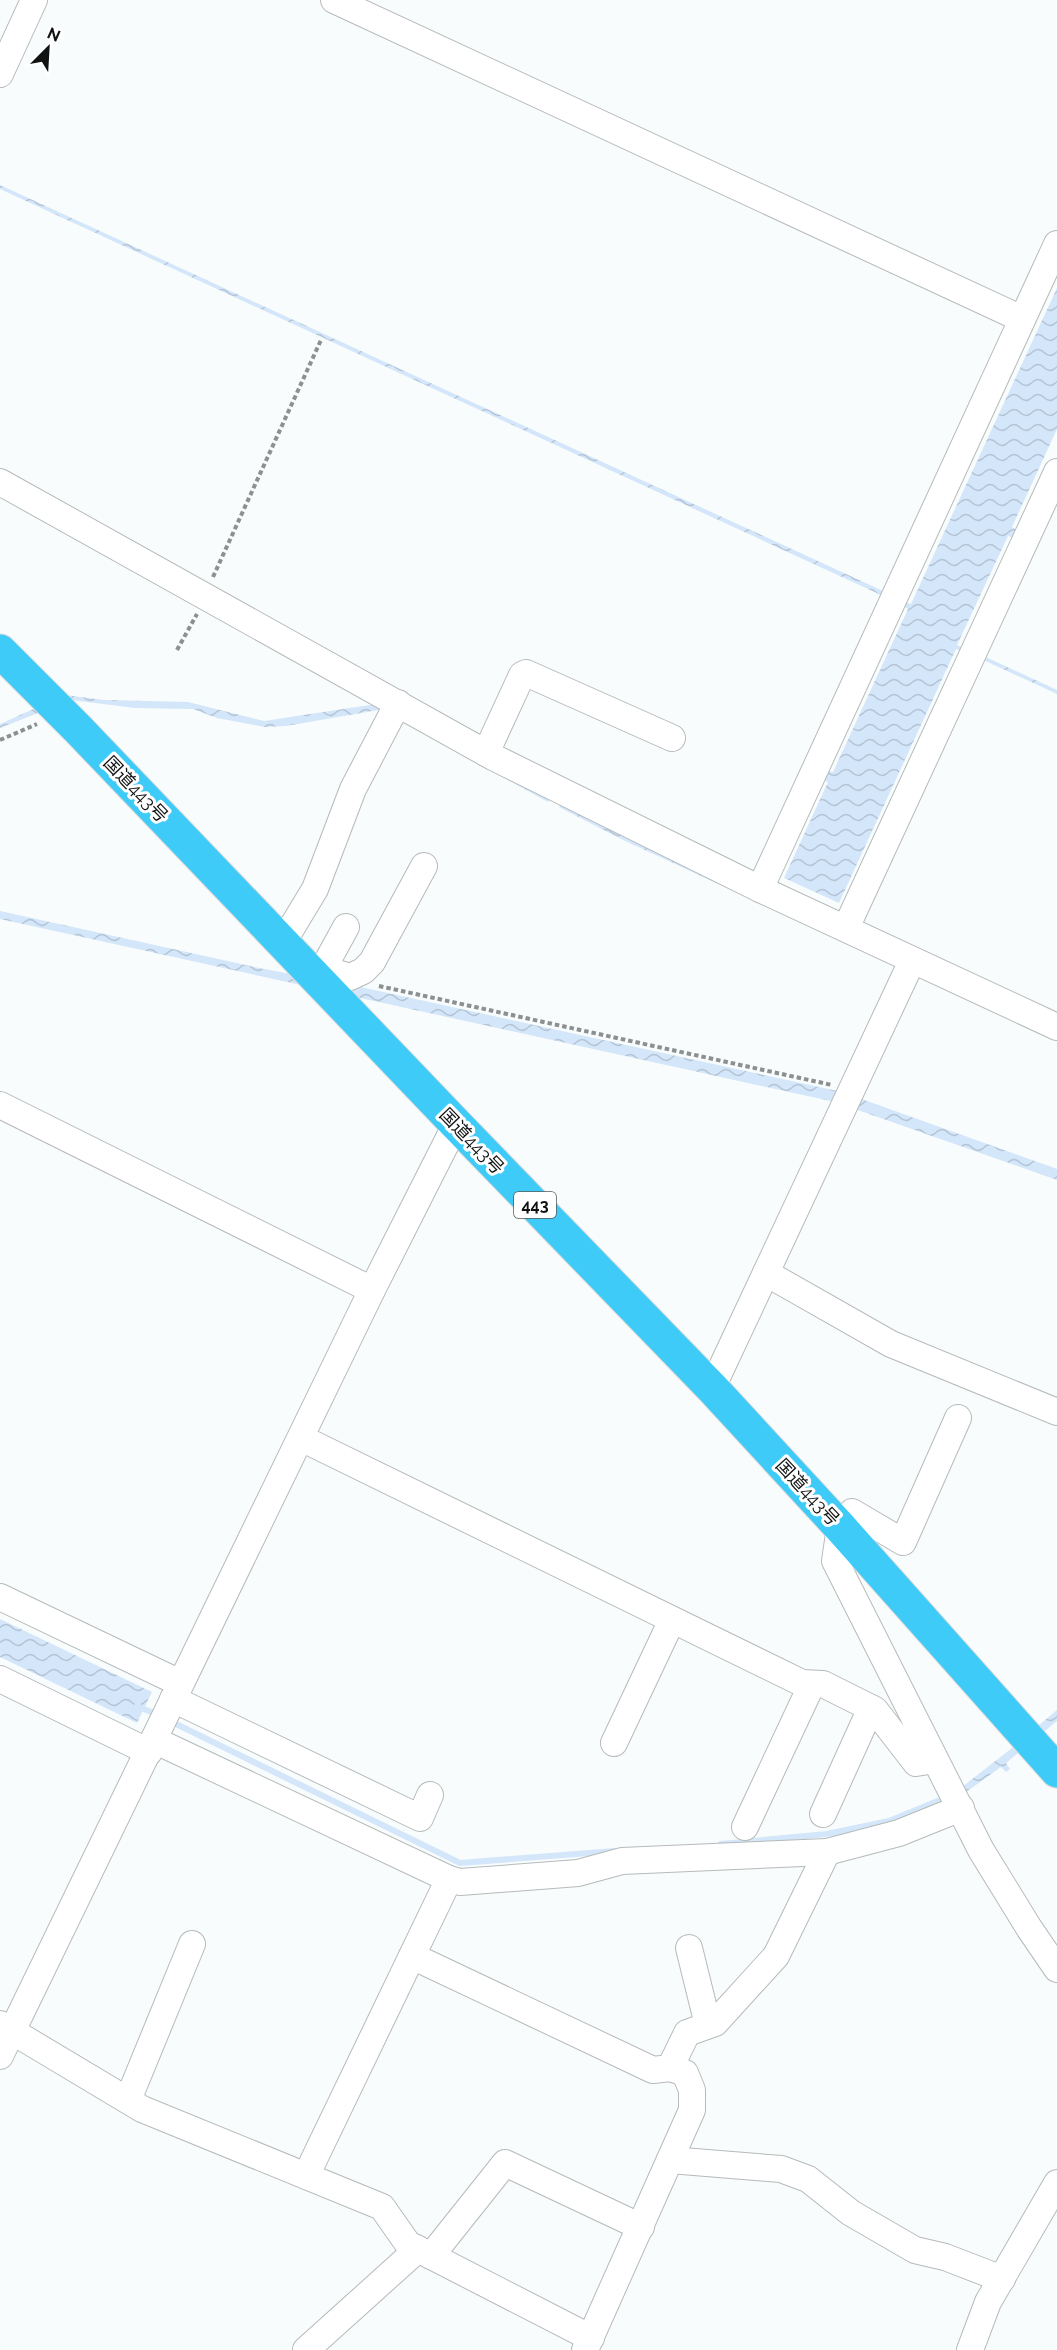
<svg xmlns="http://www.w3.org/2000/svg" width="1057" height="2350" font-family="Raleway,'Noto Sans JP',sans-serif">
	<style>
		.water { fill: url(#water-waves) }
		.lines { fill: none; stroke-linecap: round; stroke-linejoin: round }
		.stream { stroke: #d3e6fa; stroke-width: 6 }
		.minor-casing { stroke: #b6baba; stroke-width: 28 }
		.highway-casing { stroke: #d9d9d9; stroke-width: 35 }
		.path { stroke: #8d9090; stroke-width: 4; stroke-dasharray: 4.5 3; stroke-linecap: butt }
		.minor { stroke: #fff; stroke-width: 26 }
		.highway { stroke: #3ecbf8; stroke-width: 33 }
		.labels { text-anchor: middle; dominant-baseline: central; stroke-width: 6; stroke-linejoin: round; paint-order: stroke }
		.shield { fill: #fff; stroke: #585959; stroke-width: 1.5 }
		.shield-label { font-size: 16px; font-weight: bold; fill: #111212 }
		.street-label { font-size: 18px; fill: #111212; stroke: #fff }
	</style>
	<defs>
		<pattern id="water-waves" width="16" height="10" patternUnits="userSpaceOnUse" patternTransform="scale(1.5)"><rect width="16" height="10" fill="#d3e6fa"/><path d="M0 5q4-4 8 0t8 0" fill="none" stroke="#b4c4d5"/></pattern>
	</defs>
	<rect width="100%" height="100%" fill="#f8fcfc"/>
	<g class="water">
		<path d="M0 185 883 591 881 595 0 189Z"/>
		<path d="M1057 288V429L1012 527 1017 530 1014 538 1008 536 957 645 965 649 964 652 956 649 839 903 784 878 828 782 824 780 828 771 833 772 908 609 900 604 902 601 911 604Z"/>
		<path d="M979 654 1057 690V694L977 657Z"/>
		<path d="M65 695 104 700 188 702 264 721 383 703 551 796 548 802 403 722 384 709 286 726 265 727 217 718 193 709 135 708 71 700 0 728V724Z"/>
		<path d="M561 802 1057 1034V1041L619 838 559 807Z"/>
		<path d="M0 911 259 968 365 988 842 1092 1057 1169V1180L835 1102 0 919Z"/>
		<path d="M0 1619 152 1692 137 1723 0 1657Z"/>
		<path d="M1057 1710V1721L1006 1763 1010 1769 1006 1772 1001 1767 962 1795V1787L1012 1748Z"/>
	</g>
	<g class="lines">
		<g class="stream">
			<path d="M137 1706 158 1715"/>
			<path d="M170 1721 460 1863 615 1851"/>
			<path d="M721 1844 827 1834 889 1821 945 1798"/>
		</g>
		<g class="minor-casing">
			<g id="minor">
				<path d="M334 0 1022 319"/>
				<path d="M0 74 34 0"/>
				<path d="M0 482 493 757 760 889 1057 1027"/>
				<path d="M486 753 522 675 526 673 672 738"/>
				<path d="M760 889 1057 244"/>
				<path d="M846 928 1057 472"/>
				<path d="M283 942 315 889 353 789 398 703"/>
				<path d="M323 969 350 977 363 971 372 962 424 866"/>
				<path d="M318 978 346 927"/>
				<path d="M0 1105 372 1290"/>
				<path d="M766 1273 891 1344 1057 1412"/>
				<path d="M712 1388 912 961"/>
				<path d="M958 1418 903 1542 852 1512 840 1527 835 1561 981 1850 1029 1928 1057 1969"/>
				<path d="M301 1438 802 1683 823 1684 875 1710 916 1763 935 1760"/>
				<path d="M0 1597 180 1683"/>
				<path d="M0 1679 149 1752"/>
				<path d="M173 1699 420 1818 430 1795"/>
				<path d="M154 1740 449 1879 460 1882 578 1873 622 1861 827 1852 899 1833 961 1808"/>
				<path d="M614 1743 672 1620"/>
				<path d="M823 1814 871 1708"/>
				<path d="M745 1827 812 1684"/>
				<path d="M689 1948 708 2025"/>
				<path d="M412 1956 653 2070 670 2068"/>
				<path d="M0 2024 142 2109 382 2207 408 2244 591 2338"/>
				<path d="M0 2056 372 1290 456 1124"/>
				<path d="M128 2100 192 1944"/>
				<path d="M670 2160 781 2169 808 2179 851 2213 915 2250 945 2257 1002 2279"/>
				<path d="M306 2176 449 1879"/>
				<path d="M431 2256 505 2163 641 2227"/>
				<path d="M306 2350 418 2249"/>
				<path d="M585 2350 692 2110V2090L685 2073 670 2068 687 2033 715 2023 776 1956 827 1852"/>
				<path d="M970 2350 988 2302 1057 2183"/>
			</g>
		</g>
		<g class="highway-casing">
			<path id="highway" d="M0 651 78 729 456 1124 712 1388 840 1527 1057 1771"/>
		</g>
		<g class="path">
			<path d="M213 577 321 340"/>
			<path d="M177 650 197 614"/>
			<path d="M0 740 37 724"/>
			<path d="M379 986 832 1085"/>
		</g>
		<use href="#minor" class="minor"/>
		<use href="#highway" class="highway"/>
	</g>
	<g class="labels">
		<rect class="shield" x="514" y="1192" width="42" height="26" rx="4.5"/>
		<g class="shield-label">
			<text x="535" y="1205">443</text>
		</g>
		<g class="street-label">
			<text transform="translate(136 789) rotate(46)">国道443号</text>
			<text transform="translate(472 1141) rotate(46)">国道443号</text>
			<text transform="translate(808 1492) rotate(47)">国道443号</text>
		</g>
	</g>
	<g transform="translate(48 48) rotate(24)" stroke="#ffffff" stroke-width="4.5" paint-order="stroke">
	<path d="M0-4.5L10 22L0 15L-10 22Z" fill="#111212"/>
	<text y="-9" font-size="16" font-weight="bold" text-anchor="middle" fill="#111212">N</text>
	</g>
</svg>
